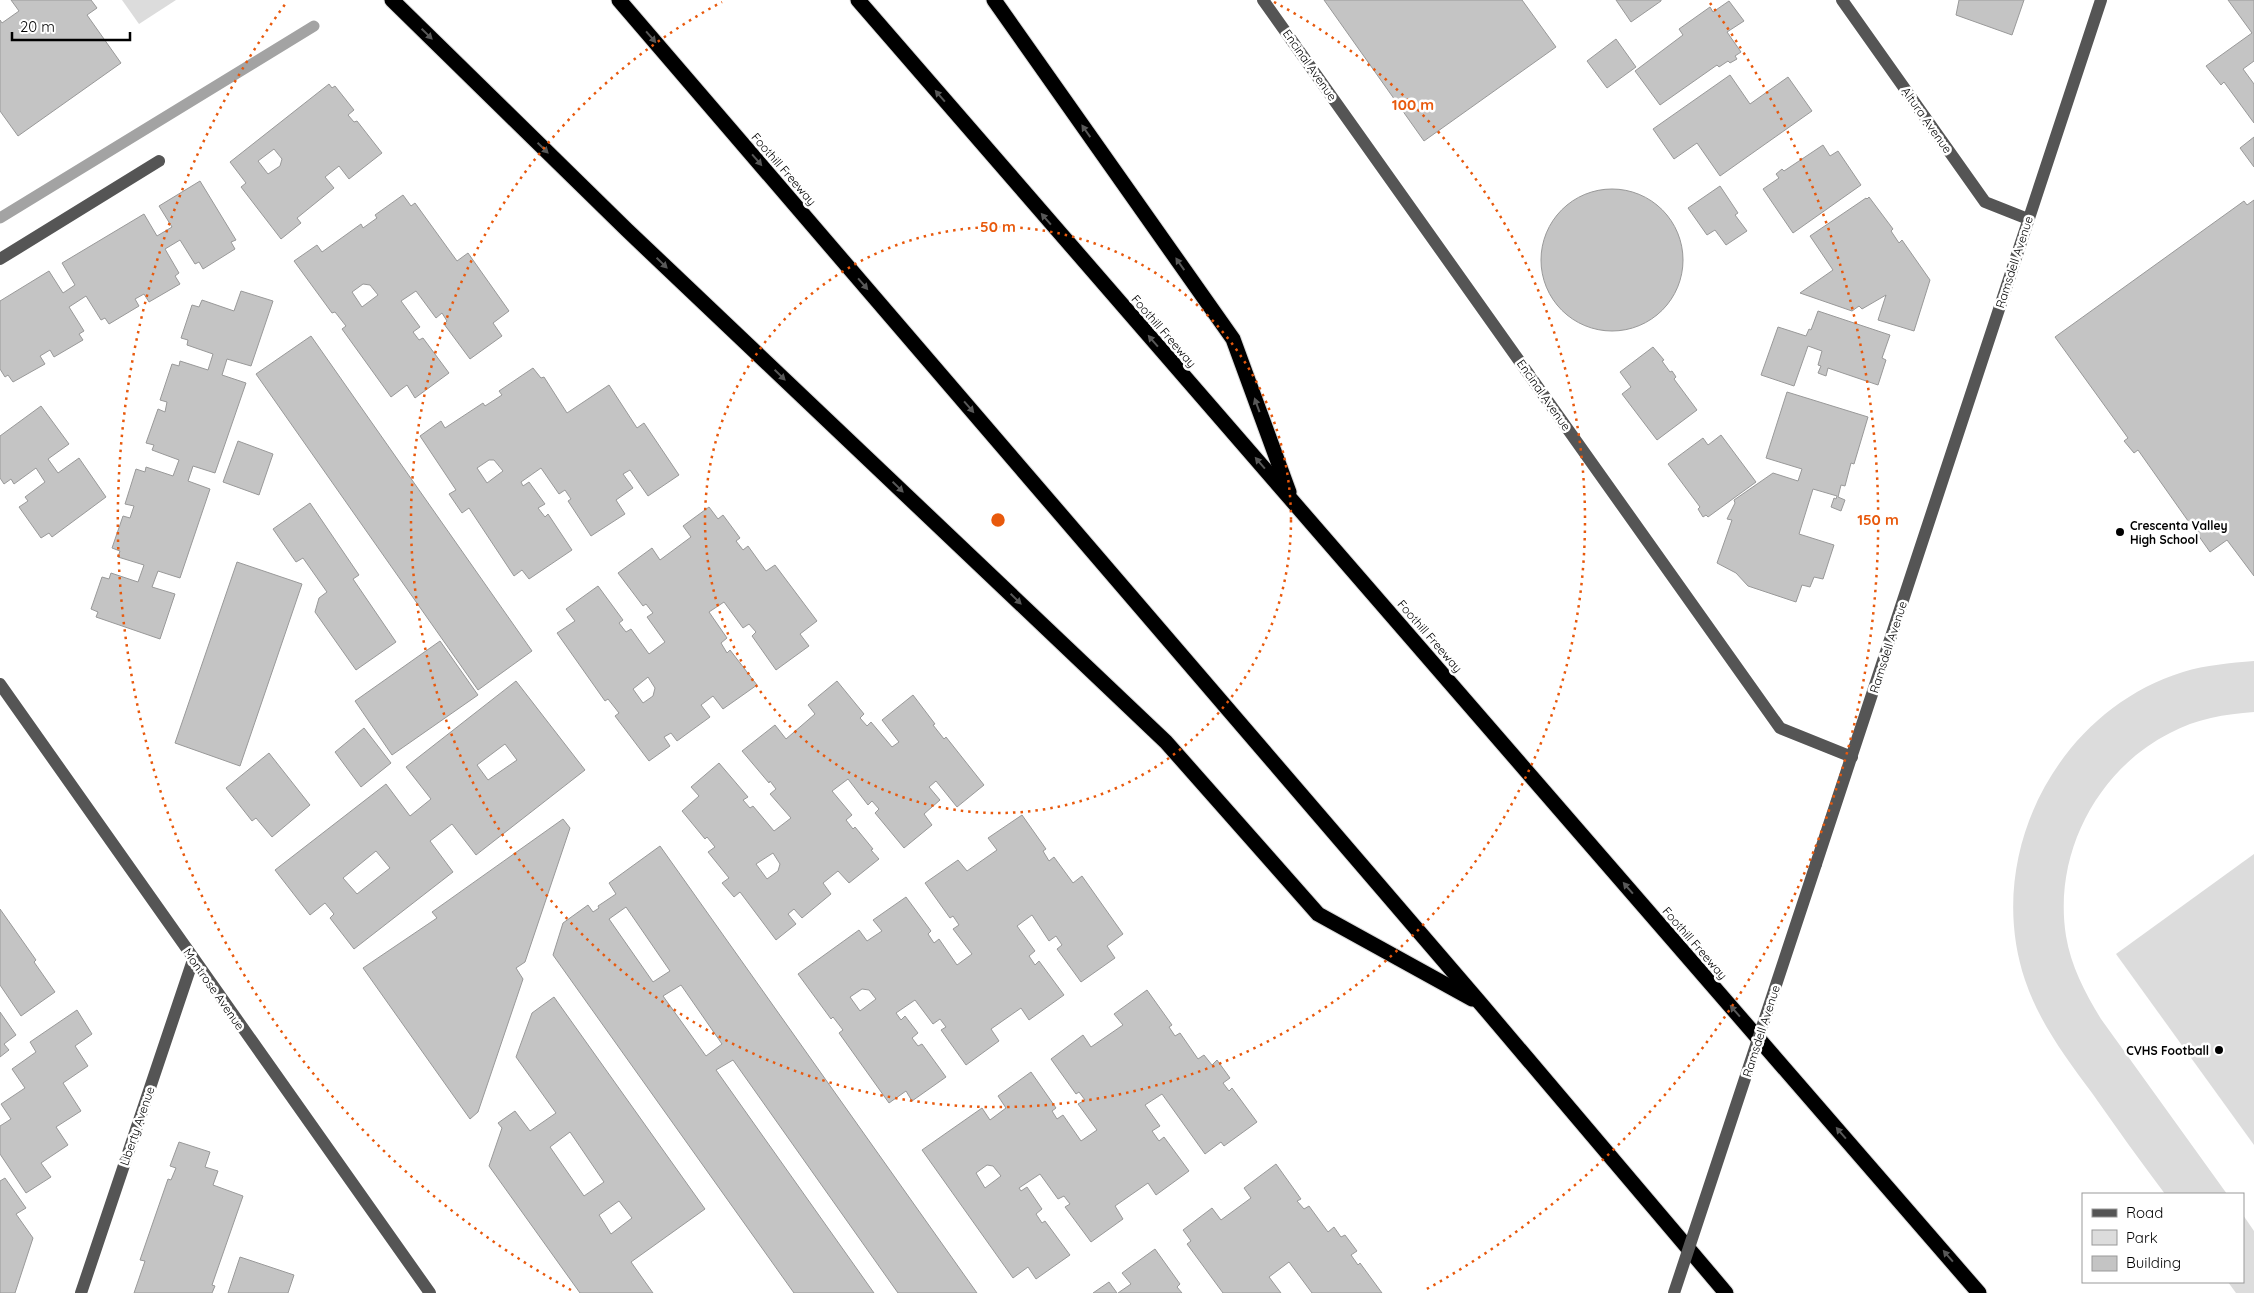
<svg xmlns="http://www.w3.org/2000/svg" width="2254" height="1293" font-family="Quicksand,sans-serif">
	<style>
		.park { fill: #dcdcdc }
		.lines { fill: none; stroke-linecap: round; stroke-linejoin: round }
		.stream { stroke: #a3a3a3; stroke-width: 11 }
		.building { fill: #c4c4c4; stroke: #999; fill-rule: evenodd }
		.highway-casing { stroke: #dbdbdb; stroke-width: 17 }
		.minor { stroke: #555; stroke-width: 12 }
		.highway { stroke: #000; stroke-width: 15 }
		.minor-bridge { stroke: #555; stroke-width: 12 }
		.oneway { fill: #595959 }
		.ring { fill: none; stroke: #e8590c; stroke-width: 2.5; stroke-dasharray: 2.5 5 }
		.poi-dot { fill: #000; stroke: #fff; stroke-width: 2 }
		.labels { text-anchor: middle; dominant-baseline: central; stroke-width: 5; stroke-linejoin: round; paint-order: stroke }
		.street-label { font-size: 12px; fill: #000; stroke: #fff }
		.poi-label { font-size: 12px; font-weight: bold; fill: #000; stroke: #fff; text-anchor: start }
		.centre { fill: #e8590c; stroke: #fff; stroke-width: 2.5 }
		.ring-label { font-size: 15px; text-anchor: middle; font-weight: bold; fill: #e8590c; stroke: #fff; stroke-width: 5; stroke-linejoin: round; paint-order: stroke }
	</style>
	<rect width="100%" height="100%" fill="#fff"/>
	<g class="park">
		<path d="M122 0H176L139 24Z"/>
		<path d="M2254 661V712C2225 714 2196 719 2170 733 2097 770 2053 854 2066 936 2071 966 2085 993 2101 1019L2227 1194H2165C2140 1161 2116 1127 2092 1093 2066 1058 2039 1022 2025 980 1983 855 2057 711 2183 672 2206 665 2230 663 2254 661Z"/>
		<path d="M2254 854V1145L2116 954Z"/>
		<path d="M2243 1215 2254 1231V1293H2236L2228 1282H2243Z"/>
	</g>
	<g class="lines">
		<path class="stream" d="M0 218 314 26"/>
	</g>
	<g class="building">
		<path d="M11 0H91L97 8 87 15 121 63 18 136 0 111V20L2 23 19 11Z"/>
		<path d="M1324 0H1522L1556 47 1424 141Z"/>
		<path d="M1616 0H1661V1L1631 22Z"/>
		<path d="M2024 0 2012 35 1956 15 1959 0Z"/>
		<path d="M2228 0H2254V61L2243 69 2254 84V123L2224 82 2221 85 2206 66 2252 33Z"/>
		<path d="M1729 1 1744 21 1727 32 1741 52 1735 56 1737 59 1730 63 1728 61 1719 67 1717 65 1660 105 1635 71 1683 35 1679 29 1710 7 1713 12Z"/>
		<path d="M1616 39 1636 67 1607 88 1587 61Z"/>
		<path d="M1730 75 1750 104 1788 77 1812 111 1720 176 1697 143 1674 159 1653 129Z"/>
		<path d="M329 84 332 88 335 86 354 110 348 115 354 122 357 121 382 153 349 179 339 166 325 177 334 188 297 218 301 223 281 239 241 187 246 183 230 162ZM274 149 282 159 280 166 268 174 258 161Z"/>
		<path d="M2254 137V167L2240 148Z"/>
		<path d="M1823 145 1830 156 1838 151 1861 185 1793 233 1763 189 1779 178 1776 174 1782 169 1784 171Z"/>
		<path d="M200 181 236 240 231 242 235 249 203 269 199 262 195 264 180 240 165 249 179 273 175 276 180 284 149 302 144 294 135 299 139 306 109 324 105 318 101 320 86 296 69 307 84 331 79 334 83 340 54 357 50 350 40 356 45 364 13 382 8 375 5 377 0 369V301L49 271 63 293 75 285 62 263 144 214 157 236 172 227 159 206Z"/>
		<path d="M1720 186 1738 213 1735 215 1747 231 1726 245 1715 230 1707 235 1688 208Z"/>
		<circle cx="1612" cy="260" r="71"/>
		<path d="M403 195 411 206 415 203 457 261 468 253 509 311 493 323 502 336 470 359 444 324 447 321 442 313 436 318 416 291 401 301 420 327 413 332 419 340 423 338 449 373 415 398 407 385 391 397 342 329 346 326 335 312 332 313 294 261 317 245 322 252 361 224 363 228 377 218 375 215ZM363 284 370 285 378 295 362 307 352 292Z"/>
		<path d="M1869 197 1893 229 1891 231 1899 243 1902 240 1930 280 1914 331 1878 320 1886 295 1862 309 1859 306 1852 311 1800 293 1833 270 1810 236 1866 198 1867 199Z"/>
		<path d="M2254 200V576L2227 540 2210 552 2138 450 2134 453 2124 441 2128 438 2055 337 2244 201 2247 205Z"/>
		<path d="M241 291 273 301 251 366 227 359 222 375 246 383 215 473 193 466 188 481 210 489 180 578 158 571 152 587 175 594 160 639 96 617 98 612 91 609 102 577 109 579 111 573 138 582 144 565 118 557 120 551 112 548 123 516 130 518 134 506 125 504 136 469 145 472 146 467 173 476 179 460 152 450 154 445 146 443 158 409 165 412 167 402 160 400 172 364 179 366 180 361 208 370 213 354 187 345 188 340 181 338 192 305 199 307 202 300 234 311Z"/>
		<path d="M1818 311 1890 335 1882 358 1886 360 1878 385 1828 368 1826 376 1818 373 1821 366 1818 365 1822 351 1808 346 1794 386 1761 375 1778 327 1806 336 1809 329 1811 330Z"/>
		<path d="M311 336 532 651 478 690 256 374Z"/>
		<path d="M1653 347 1664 360 1662 361 1670 372 1672 371 1676 377 1674 379 1697 410 1657 440 1622 394 1631 387 1620 372Z"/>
		<path d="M533 368 541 378 544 377 567 413 609 385 637 428 644 423 679 475 648 496 630 470 623 474 633 488 616 500 625 514 591 536 568 501 571 499 565 490 559 494 541 468 521 482 523 486 529 482 545 504 538 508 545 517 548 514 572 550 529 579 522 570 514 576 469 508 462 513 449 494 456 490 420 436 441 421 445 428 483 403 485 406 502 395 499 391ZM489 460H494L503 471 487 483 477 468Z"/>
		<path d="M1787 392 1868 417 1854 464 1851 463 1845 486 1841 485 1838 497 1845 500 1841 511 1831 507 1834 498 1836 499 1837 496 1813 489 1799 534 1834 545 1823 579 1814 577 1810 587 1802 585 1796 602 1748 586 1736 573 1717 563 1732 520 1727 519 1735 503 1734 500 1773 473 1798 481 1802 469 1766 458Z"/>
		<path d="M41 406 69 444 48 459 58 473 79 458 106 497 52 537 49 533 41 538 19 507 28 501 25 497 45 482 36 468 14 484 11 479 4 484 0 478V436Z"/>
		<path d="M1721 435 1756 482 1708 517 1706 515 1703 517 1698 509 1700 507 1668 464 1703 438 1708 445Z"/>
		<path d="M238 441 273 454 259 495 223 482Z"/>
		<path d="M310 503 359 575 353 579 396 642 356 670 315 612 319 598 327 592 303 558 296 562 273 529Z"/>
		<path d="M709 507 718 519 723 515 740 538 736 541 743 550 748 546 766 571 775 565 817 621 800 634 809 646 776 670 752 636 756 632 749 624 743 628 724 602 709 612 727 638 721 643 727 653 730 650 757 685 723 709 713 696 701 705 710 717 677 741 671 733 664 737 670 746 649 761 615 716 619 713 608 699 605 701 557 633 575 621 566 609 598 586 623 620 619 623 626 632 631 629 649 654 665 642 647 617 653 613 646 604 643 606 618 573 652 548 660 560 691 537 683 526ZM648 677 655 688 653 696 643 703 633 689Z"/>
		<path d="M237 562 302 584 240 766 175 743Z"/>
		<path d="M440 641 478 695 392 755 355 701Z"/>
		<path d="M516 681 585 770 476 855 452 824 430 841 453 872 354 949 330 918 334 914 325 903 310 915 275 870 386 784 410 816 431 799 406 767ZM505 744 517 760 488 780 477 765ZM376 851 390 868 357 894 343 878Z"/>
		<path d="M837 681 864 714 860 718 867 726 871 722 892 747 899 742 882 720 913 695 935 724 933 725 944 739 946 737 984 785 957 807 936 781 929 787 940 800 924 814 932 825 904 848 875 813 879 809 872 801 868 805 848 779 832 791 852 815 846 820 853 829 855 827 873 849 871 850 879 859 849 883 838 871 823 883 831 894 802 918 794 909 788 914 796 924 776 940 740 892 734 897 722 883 729 878 708 852 715 847 707 837 705 839 682 811 699 796 691 787 719 763 748 797 743 800 750 808 753 806 774 831 791 818 770 794 776 789 770 781 769 783 742 751 775 725 786 739 815 714 808 705ZM773 853 780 864 778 871 767 879 756 864Z"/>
		<path d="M364 728 391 763 361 787 335 752Z"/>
		<path d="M269 753 310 805 272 837 256 818 252 821 226 788Z"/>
		<path d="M1022 815 1046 849 1043 851 1049 861 1054 857 1073 883 1082 876 1123 934 1107 946 1115 958 1081 982 1057 949 1062 945 1056 936 1049 941 1032 915 1017 926 1035 951 1029 956 1035 965 1039 961 1064 995 1029 1020 1021 1008 991 1029 999 1041 966 1065 941 1030 946 1027 940 1019 933 1024 915 1000 896 1013 901 1020 905 1016 918 1033 912 1038 918 1046 922 1044 946 1077 912 1101 906 1091 889 1103 839 1033 843 1030 833 1017 831 1019 798 974 859 930 867 941 882 931 873 920 906 897 931 931 928 934 934 943 939 939 957 965 972 954 953 929 959 925 953 916 950 918 925 883 958 860 967 871 997 850 988 838ZM862 989 869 990 876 999 860 1011 850 997Z"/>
		<path d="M563 819 570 828 525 962 516 968 523 979 478 1112 470 1119 363 968 437 918 432 912Z"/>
		<path d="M660 846 977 1293H898L733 1060 716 1070 874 1293H794L553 955 563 923 588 905 593 912 599 908 598 906 616 894 609 883ZM626 907 670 971 653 982 609 919ZM681 985 722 1044 706 1056 663 996Z"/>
		<path d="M0 909 36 960 34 962 55 992 21 1016 0 985Z"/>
		<path d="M1147 990 1172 1025 1169 1027 1175 1036 1180 1033 1198 1059 1204 1055 1212 1065 1217 1060 1230 1078 1223 1083 1229 1091 1232 1088 1257 1122 1224 1146 1221 1142 1205 1154 1162 1094 1145 1105 1160 1126 1152 1131 1159 1141 1164 1137 1189 1171 1156 1195 1148 1183 1115 1206 1123 1219 1091 1242 1065 1207 1070 1204 1064 1196 1058 1199 1040 1174 1019 1188 1021 1191 1027 1187 1042 1209 1036 1214 1042 1223 1045 1221 1070 1255 1036 1279 1028 1267 1013 1278 922 1150 982 1108 990 1120 1006 1108 998 1096 1031 1072 1056 1108 1052 1111 1057 1119 1063 1115 1081 1141 1097 1130 1078 1104 1085 1100 1079 1092 1076 1094 1051 1059 1083 1035 1091 1047 1123 1025 1114 1014ZM987 1165 993 1166 1001 1176 985 1188 976 1173Z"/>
		<path d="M554 997 705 1209 631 1262 653 1293H580L489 1166 502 1128 498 1123 515 1111 530 1131 556 1113 516 1057 532 1013ZM570 1132 604 1182 584 1196 550 1147ZM619 1201 632 1218 611 1234 599 1215Z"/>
		<path d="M77 1010 92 1034 75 1046 88 1066 63 1083 81 1111 56 1127 68 1145 41 1163 51 1177 26 1193 0 1154V1126L11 1119 1 1104 25 1088 12 1069 36 1052 30 1042Z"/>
		<path d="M0 1012 16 1035 4 1044 9 1050 0 1057Z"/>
		<path d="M179 1142 210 1152 205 1167 218 1171 213 1185 243 1196 212 1285 215 1286 212 1293H134L145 1261 140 1260 168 1179 171 1180 176 1168 170 1166Z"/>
		<path d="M1276 1164 1301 1199 1297 1201 1304 1209 1309 1206 1328 1232 1334 1227 1341 1237 1345 1235 1357 1251 1351 1255 1358 1265 1360 1263 1382 1293H1312L1289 1262 1269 1277 1281 1293H1223L1187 1244 1191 1241 1183 1230 1212 1208 1221 1220 1251 1198 1244 1188Z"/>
		<path d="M5 1178 26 1208 16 1214 33 1238 15 1293H0V1181Z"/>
		<path d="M1155 1249 1180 1284 1177 1287 1182 1293H1118L1131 1284 1122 1273Z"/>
		<path d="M240 1257 294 1275 288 1293H228Z"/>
		<path d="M1109 1282 1117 1293H1093Z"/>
	</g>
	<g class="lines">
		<g class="highway-casing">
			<g id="highway">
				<path d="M392 0 627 230 1166 742 1318 914 1472 999"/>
				<path d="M619 0 1481 1004 1726 1293"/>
				<path d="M858 0 1979 1293"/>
				<path d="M994 0 1233 339 1289 492"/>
			</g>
		</g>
		<g class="minor">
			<path d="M1263 0 1780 728 1852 757"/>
			<path d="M1842 0 1985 202 2028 219"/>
			<path d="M0 259 159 161"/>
			<path d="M0 684 430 1293"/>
			<path d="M1816 864 2101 0"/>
			<path d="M81 1293 193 960"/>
		</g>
		<use href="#highway" class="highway"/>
		<path class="minor-bridge" d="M1674 1293 1816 864"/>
	</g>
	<defs><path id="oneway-solid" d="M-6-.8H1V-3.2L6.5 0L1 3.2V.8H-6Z" transform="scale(1.25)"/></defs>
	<g class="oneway">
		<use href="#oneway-solid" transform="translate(427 34) rotate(44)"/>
		<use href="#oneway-solid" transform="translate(651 37) rotate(49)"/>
		<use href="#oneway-solid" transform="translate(940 96) rotate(-131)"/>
		<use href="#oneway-solid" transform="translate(1086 131) rotate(-125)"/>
		<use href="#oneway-solid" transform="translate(543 148) rotate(44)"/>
		<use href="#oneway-solid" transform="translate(757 160) rotate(49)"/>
		<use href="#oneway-solid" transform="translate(1046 219) rotate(-131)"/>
		<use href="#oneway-solid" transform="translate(662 263) rotate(44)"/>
		<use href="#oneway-solid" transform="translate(1180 264) rotate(-125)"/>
		<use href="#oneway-solid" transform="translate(863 284) rotate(49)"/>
		<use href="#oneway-solid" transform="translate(1153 341) rotate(-131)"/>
		<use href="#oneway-solid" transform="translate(780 375) rotate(44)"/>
		<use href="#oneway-solid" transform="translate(1257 405) rotate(-110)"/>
		<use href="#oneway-solid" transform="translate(969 407) rotate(49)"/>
		<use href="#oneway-solid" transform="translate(1260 463) rotate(-131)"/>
		<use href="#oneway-solid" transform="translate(898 487) rotate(44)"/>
		<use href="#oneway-solid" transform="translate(1016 599) rotate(44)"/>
		<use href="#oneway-solid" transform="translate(1628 888) rotate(-131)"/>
		<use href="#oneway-solid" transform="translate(1735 1011) rotate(-131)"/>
		<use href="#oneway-solid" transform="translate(1841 1133) rotate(-131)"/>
		<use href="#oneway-solid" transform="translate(1948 1256) rotate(-131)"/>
	</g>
	<g class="ring">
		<circle cx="998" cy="520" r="293"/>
		<path d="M1274 2A587 587 0 1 1 722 2"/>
		<path d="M571 1290A880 880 0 0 1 286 3M1710 3A880 880 0 0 1 1425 1290"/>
	</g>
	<g class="poi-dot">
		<circle cx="2120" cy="532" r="5"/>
		<circle cx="2219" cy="1050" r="5"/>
	</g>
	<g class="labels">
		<g class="street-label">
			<text transform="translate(1310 65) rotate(55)">Encinal Avenue</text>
			<text transform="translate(1927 120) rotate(55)">Altura Avenue</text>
			<text transform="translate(784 169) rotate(49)">Foothill Freeway</text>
			<text transform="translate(2014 262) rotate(-72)">Ramsdell Avenue</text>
			<text transform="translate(1164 331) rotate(49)">Foothill Freeway</text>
			<text transform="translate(1544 395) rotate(55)">Encinal Avenue</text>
			<text transform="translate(1430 636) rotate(49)">Foothill Freeway</text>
			<text transform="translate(1888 647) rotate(-72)">Ramsdell Avenue</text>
			<text transform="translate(1695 943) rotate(49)">Foothill Freeway</text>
			<text transform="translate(214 989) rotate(55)">Montrose Avenue</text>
			<text transform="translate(1761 1031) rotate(-72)">Ramsdell Avenue</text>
			<text transform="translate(137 1126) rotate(-71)">Liberty Avenue</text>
		</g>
		<g class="poi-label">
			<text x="2130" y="525">Crescenta Valley<tspan x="2130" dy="14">High School</tspan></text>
			<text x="2209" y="1050" text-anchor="end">CVHS Football</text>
		</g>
	</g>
	<circle cx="998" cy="520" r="8" class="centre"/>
	<g class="ring-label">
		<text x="1413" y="110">100 m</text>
		<text x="998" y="232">50 m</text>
		<text x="1878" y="525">150 m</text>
	</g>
	<rect x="2082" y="1193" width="162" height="90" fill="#ffffff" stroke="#999999"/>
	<rect x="2092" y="1209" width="25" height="8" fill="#555555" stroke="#999999"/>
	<text x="2126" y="1218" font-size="15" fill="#000000">Road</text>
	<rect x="2092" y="1230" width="25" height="15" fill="#dcdcdc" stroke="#999999"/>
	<text x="2126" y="1243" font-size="15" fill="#000000">Park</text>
	<rect x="2092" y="1256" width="25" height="15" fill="#c4c4c4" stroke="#999999"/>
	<text x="2126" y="1268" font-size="15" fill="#000000">Building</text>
	<path d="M12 32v8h118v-8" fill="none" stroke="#000000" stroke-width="2.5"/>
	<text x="20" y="32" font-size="15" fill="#000000" stroke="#ffffff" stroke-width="4" paint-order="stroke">20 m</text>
</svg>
